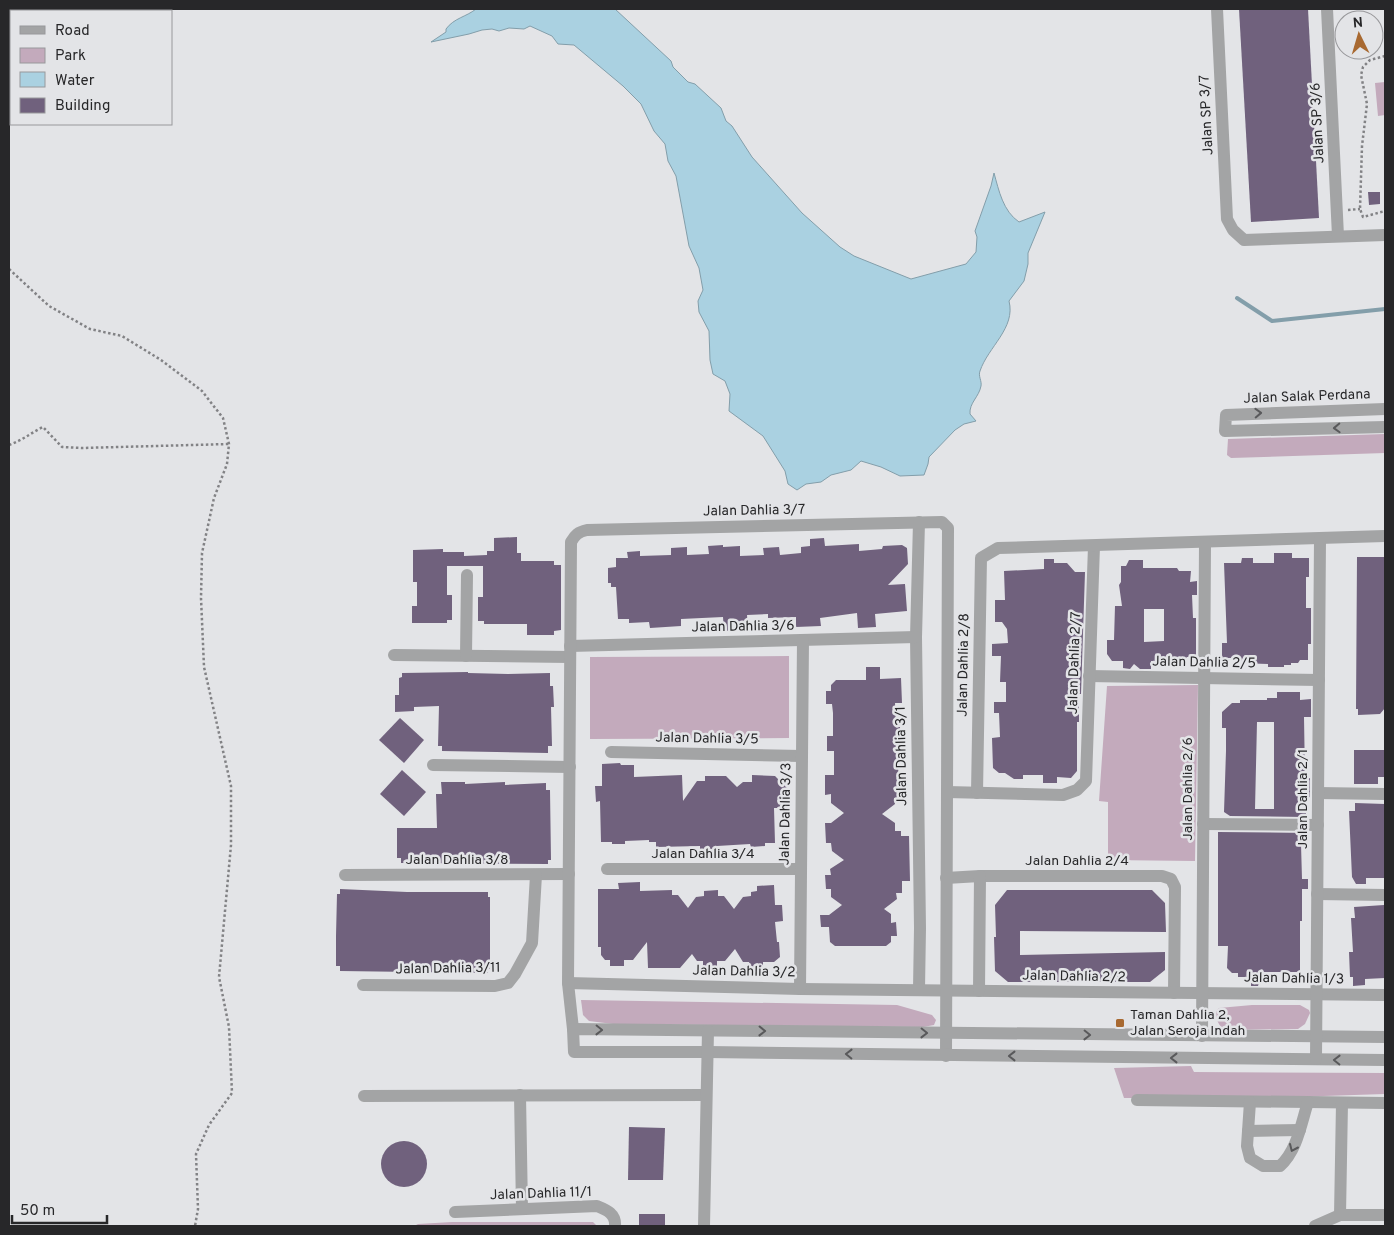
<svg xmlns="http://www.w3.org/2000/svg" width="1394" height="1235" font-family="Overpass,sans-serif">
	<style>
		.green { fill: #c3aabc }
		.water { fill: #aad1e1; stroke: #839eaa }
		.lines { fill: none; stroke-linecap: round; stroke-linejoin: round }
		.stream { stroke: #839eaa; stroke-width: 4 }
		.building { fill: #70617d; fill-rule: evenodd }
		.path { stroke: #828285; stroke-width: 2.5; stroke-dasharray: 2.5 2.5; stroke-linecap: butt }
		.minor { stroke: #a3a4a5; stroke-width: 12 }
		.oneway { stroke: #59595b }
		.poi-dot { fill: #a86931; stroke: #e3e4e7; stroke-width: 2 }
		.labels { text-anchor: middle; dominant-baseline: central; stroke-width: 5; stroke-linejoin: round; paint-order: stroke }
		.street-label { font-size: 14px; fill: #272729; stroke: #e3e4e7 }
		.poi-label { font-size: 14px; fill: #272729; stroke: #e3e4e7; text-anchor: start }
	</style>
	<rect width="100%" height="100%" fill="#e3e4e7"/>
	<g class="green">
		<path d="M1385 82V115L1378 116 1375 83Z"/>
		<path d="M1385 434V453L1231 458 1227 455 1228 439Z"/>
		<path d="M789 656V738L590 739V657Z"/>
		<path d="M1198 685 1195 861 1108 860V802L1099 801 1107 686Z"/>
		<path d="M581 1000 897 1005 932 1015 936 1020 934 1025 923 1027 613 1024 589 1021 583 1015Z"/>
		<path d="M1252 1005H1300L1309 1010 1310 1013 1305 1024 1298 1029 1227 1030C1218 1027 1217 1021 1216 1012L1219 1008Z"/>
		<path d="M1191 1066 1194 1072 1385 1073V1094L1261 1098H1124L1114 1068Z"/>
		<path d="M452 1222H593L597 1226H414L418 1224Z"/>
	</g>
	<path class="water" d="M476 9H615L671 61 673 67 688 82 695 84 721 108 726 121 732 126 752 157 802 213 840 247 854 256 911 279 966 264 976 252 977 237 975 231 991 186 994 173C999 191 1003 211 1019 222L1045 212 1028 253V264L1024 281 1009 301C1016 328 988 347 980 371 978 376 982 381 981 386 979 397 969 403 970 414L976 421 964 424 955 430 929 457 928 464 924 475 900 476 881 467 861 461 851 470 831 475 821 482 806 484 797 490 788 484 785 471 763 436 729 411 730 394 725 381 713 374 710 360 709 331 699 312 698 301 703 290 699 268 689 246 676 176 668 161 665 144 654 131 641 104 623 86 574 45 558 44 552 36 530 26 524 29 509 28 499 31 492 29 482 30 469 34 431 42 446 32V29C454 18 466 17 476 9Z"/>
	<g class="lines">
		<path class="stream" d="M1237 298 1272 321 1385 309"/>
	</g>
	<g class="building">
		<path d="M1239 9H1308L1319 218 1251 222Z"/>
		<path d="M1368 192H1380V204L1369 205Z"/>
		<path d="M517 537V553H521V561H554V565H561V630L554 631V635H527V624H484V621H478V597H483V566H447V595H452V620H447V623H412V606H417V582H413V550L443 549V552H464V556L487 555V551H494V538Z"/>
		<path d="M824 538 825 546 859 544V551L882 549 883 546 902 545 907 548 908 564 888 585 905 584 907 611 875 614 876 627 858 628 857 613 820 618 821 626 796 627V617L768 618V614L747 615 748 629 724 631 723 617 681 619V626L650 628 649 622 629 623V619H618L616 587H611V583H608V568L616 567V558H628L627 552 640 551V556L671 555V548L687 547V555L709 554 708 546 723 545V547L740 546V556L764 555 763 548 779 547 780 555 801 553V547L810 546V539Z"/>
		<path d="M1274 553H1292V558H1309V577H1306V608H1311V644H1308V660H1300L1298 663H1291V665H1284V667H1268V664L1238 663 1233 658H1222V643H1227L1224 563H1241L1242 558H1253V563H1274Z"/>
		<path d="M1357 557H1385V708L1380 714 1358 715V709H1356Z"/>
		<path d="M1044 559H1054V563H1067L1075 572H1085L1081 694H1079V722H1077V771L1071 778 1057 777V783H1043V775H1023V779H1014L1005 773H999L993 768 992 738 1000 737 999 713H994V702H1006V682H1000L1001 656H992V644L1008 643 1007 629 1002 622H995V600H1005L1004 571 1044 569Z"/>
		<path d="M1129 560H1143V568H1177L1179 571H1191L1190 582 1197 581V595H1192L1193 618H1196V657H1187L1183 661H1151V669H1140L1134 664 1130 669 1123 668V661H1112L1107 654V640H1114L1115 606H1122L1119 585 1121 582V566H1126ZM1144 609H1164V641L1144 642Z"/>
		<path d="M866 667H880V679L901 678 902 703H895L896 727H900L901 766H898L900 798H894L895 804 882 814 895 823V831H901V836H909L910 881H902V893H896L897 899 884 909 891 914V923L896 922 897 936H891V942L886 946H835L830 942 829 927H821L820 915H829L842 905 831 897V889H826L825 875H831L830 869 844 860 832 851 831 843H826L825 823H831L844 813 831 803V794L825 795V775H834V751H827V736H833V713L832 704H826V691H831V685L836 680H866Z"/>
		<path d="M468 672V673L508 674 550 673V686H553L554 707H551L552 746H548V753L442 751V746H438L439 706 414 707V711L395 712V695H399V678L402 677V673Z"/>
		<path d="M1277 692H1300V700L1311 699V717H1304L1305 778H1310V797L1306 798V817L1230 816 1224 812 1226 751V728H1222V712L1232 703H1240V700H1267V698H1277ZM1257 722H1274V809H1255Z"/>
		<path d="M400 718 424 740 404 763 379 740Z"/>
		<path d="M1354 750H1385V777H1378V784H1354Z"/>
		<path d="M620 763 621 765H634V777L682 775 683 801 697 781H705V776H726L737 787 743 782H752V775L775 776 788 789V800H781V808H774L775 843H765V846L751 847 750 844 717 846V853L700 854V846L656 847V842H649V840L625 841V844H612V842H601L600 801 596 802 595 786H602V764Z"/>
		<path d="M402 770 426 792 404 816 380 794Z"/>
		<path d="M441 782H465V784L505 782V785L546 783V790H550L551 860H548V864L401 863V858H397V828H437L436 794H442Z"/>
		<path d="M1355 803 1385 804V878H1366V884H1356L1352 877 1349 811H1355Z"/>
		<path d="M1218 832 1308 833V844H1301L1302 879H1308V889H1302V921H1300V972H1262L1258 986H1251V977H1238V973H1232L1227 968 1228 946H1218Z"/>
		<path d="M640 882V891L672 890V895H678L688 908 696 897 704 896V891L718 890V896H724L734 909 743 897 751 896V892L757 891V886L774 885 775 905H782L783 921 775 922 777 942H779L780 957 774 962H763V968L749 967V962H743L735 949 725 961H717V966H703V961H697L692 954 680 968H648L647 942 633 960H624V966H610V960H605L601 955V947H598V889H619L618 883Z"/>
		<path d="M340 889 407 892H488V897H490V969H488V973L340 971V966H336V936L337 894H340Z"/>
		<path d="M1007 890H1152L1165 903 1166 932 1020 931V955L1165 952V970L1150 982H1008L995 971 994 937H996L995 905Z"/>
		<path d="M1384 905 1385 978 1365 979V985L1353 986V977H1350L1349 952H1353L1351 918H1355L1354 907Z"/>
		<path d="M629 1127 665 1128 663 1180H628Z"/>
		<circle cx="404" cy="1164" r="23"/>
		<rect x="639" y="1214" width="26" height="12"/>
	</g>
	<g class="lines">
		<g class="path">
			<path d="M1385 56 1370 60 1363 67 1361 75 1367 104 1362 146 1360 209 1363 217 1385 211"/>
			<path d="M1348 210 1360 209"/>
			<path d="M9 269 49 306 90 329 122 336 161 360 202 391 223 418 229 444 227 464 214 498 202 553 201 598 204 667 231 786V845L219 977 229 1027 232 1093 209 1125 196 1154 198 1209 195 1226"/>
			<path d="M9 445C21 441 31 433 43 427L62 447 82 448 229 444"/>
		</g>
		<g class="minor">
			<path d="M1217 9 1227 219 1233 230 1244 240 1385 235"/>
			<path d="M1327 9 1338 236"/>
			<path d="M1385 409 1226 415 1225 431 1385 427"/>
			<path d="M919 522 916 637 920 928 919 989"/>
			<path d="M570 646 916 637"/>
			<path d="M394 655 570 657"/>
			<path d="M466 656 467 575"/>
			<path d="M1089 676 1319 680"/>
			<path d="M611 752 801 756"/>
			<path d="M433 765 570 767"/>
			<path d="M947 792 1063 795 1077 790 1086 781 1094 546"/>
			<path d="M977 793 981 558 998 548 1385 536"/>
			<path d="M1318 793 1385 794"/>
			<path d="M1203 824 1318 825"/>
			<path d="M607 869H800"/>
			<path d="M345 875 569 874"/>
			<path d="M946 878 980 876H1162L1171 879 1175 887 1174 993"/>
			<path d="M1317 894 1385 895"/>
			<path d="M568 983 800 989 1385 995"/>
			<path d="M363 985 495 986 508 983 515 974 532 943 536 875"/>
			<path d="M800 989 803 640"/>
			<path d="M979 991 980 876"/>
			<path d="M573 1029 568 983 571 542C575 535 578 532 587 530L942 522 948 528 946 1056"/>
			<path d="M1202 1036 1205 543"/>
			<path d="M1385 1037 573 1029 574 1052H708L1385 1060"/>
			<path d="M1316 1059 1320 539"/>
			<path d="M520 1095 522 1209"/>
			<path d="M364 1096 706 1095"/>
			<path d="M1137 1100 1385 1103"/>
			<path d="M1250 1102 1247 1146 1250 1158 1263 1166H1280C1297 1151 1301 1124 1308 1102"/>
			<path d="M1248 1131 1300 1130"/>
			<path d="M455 1212 597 1206C607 1210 616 1214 615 1226"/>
			<path d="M1340 1215 1342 1103"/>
			<path d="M704 1226 708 1031"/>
			<path d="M1315 1226 1340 1215H1385"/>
		</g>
	</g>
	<defs><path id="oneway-chevron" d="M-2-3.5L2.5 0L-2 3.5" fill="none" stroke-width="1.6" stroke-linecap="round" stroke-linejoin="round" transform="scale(1.25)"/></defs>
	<g class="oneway">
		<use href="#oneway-chevron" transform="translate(1258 413) rotate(-2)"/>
		<use href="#oneway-chevron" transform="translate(1337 428) rotate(178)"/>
		<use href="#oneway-chevron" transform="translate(599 1030) rotate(1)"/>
		<use href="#oneway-chevron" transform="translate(762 1031) rotate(1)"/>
		<use href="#oneway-chevron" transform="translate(924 1033) rotate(1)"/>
		<use href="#oneway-chevron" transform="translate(1087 1035) rotate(1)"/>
		<use href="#oneway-chevron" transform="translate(849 1054) rotate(-179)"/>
		<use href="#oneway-chevron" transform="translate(1012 1056) rotate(-180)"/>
		<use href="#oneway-chevron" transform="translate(1174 1058) rotate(-180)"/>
		<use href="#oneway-chevron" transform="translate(1337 1060) rotate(-179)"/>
		<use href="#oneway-chevron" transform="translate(1293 1148) rotate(114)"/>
	</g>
	<rect class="poi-dot" x="1115" y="1018" width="10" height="10" rx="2.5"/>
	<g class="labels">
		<g class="street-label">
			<text transform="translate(1207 115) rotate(-93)">Jalan SP 3/7</text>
			<text transform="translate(1318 123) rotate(-93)">Jalan SP 3/6</text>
			<text transform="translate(1307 397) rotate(-2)">Jalan Salak Perdana</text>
			<text transform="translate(754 511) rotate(-1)">Jalan Dahlia 3/7</text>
			<text transform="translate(743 627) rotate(-1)">Jalan Dahlia 3/6</text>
			<text transform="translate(1075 663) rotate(-88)">Jalan Dahlia 2/7</text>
			<text transform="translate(1204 663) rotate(1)">Jalan Dahlia 2/5</text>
			<text transform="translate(964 665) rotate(-89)">Jalan Dahlia 2/8</text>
			<text transform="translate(707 739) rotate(1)">Jalan Dahlia 3/5</text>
			<text transform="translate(902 756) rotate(-91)">Jalan Dahlia 3/1</text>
			<text transform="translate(1188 789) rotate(-90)">Jalan Dahlia 2/6</text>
			<text transform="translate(1303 799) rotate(-90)">Jalan Dahlia 2/1</text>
			<text transform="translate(786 814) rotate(-89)">Jalan Dahlia 3/3</text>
			<text x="703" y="854">Jalan Dahlia 3/4</text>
			<text x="457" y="860">Jalan Dahlia 3/8</text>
			<text x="1077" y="861">Jalan Dahlia 2/4</text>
			<text transform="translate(448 969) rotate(-1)">Jalan Dahlia 3/11</text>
			<text transform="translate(744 972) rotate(1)">Jalan Dahlia 3/2</text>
			<text transform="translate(1074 977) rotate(1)">Jalan Dahlia 2/2</text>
			<text transform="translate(1294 979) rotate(1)">Jalan Dahlia 1/3</text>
			<text transform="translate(541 1194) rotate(-2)">Jalan Dahlia 11/1</text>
		</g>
		<g class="poi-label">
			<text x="1130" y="1015">Taman Dahlia 2,<tspan x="1130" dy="16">Jalan Seroja Indah</tspan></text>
		</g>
	</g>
	<rect width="1394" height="1235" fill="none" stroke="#272729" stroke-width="20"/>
	<rect x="10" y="10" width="162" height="115" fill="#e3e4e7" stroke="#98989b"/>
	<rect x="20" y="26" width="25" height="8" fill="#a3a4a5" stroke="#98989b"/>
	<text x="55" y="35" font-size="15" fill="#272729">Road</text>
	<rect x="20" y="48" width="25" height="15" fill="#c3aabc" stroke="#98989b"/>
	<text x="55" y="60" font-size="15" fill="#272729">Park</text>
	<rect x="20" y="72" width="25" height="15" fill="#aad1e1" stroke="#98989b"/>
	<text x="55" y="85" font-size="15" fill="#272729">Water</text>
	<rect x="20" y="98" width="25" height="15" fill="#70617d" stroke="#98989b"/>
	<text x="55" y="110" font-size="15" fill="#272729">Building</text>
	<g transform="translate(1359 35) rotate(355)"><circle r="24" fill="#e3e4e7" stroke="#98989b"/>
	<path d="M0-4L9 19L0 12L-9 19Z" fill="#a86931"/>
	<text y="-8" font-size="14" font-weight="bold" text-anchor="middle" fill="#272729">N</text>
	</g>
	<path d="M12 1215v8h95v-8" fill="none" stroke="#272729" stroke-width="2.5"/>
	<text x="20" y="1215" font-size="15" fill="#272729" stroke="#e3e4e7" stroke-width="4" paint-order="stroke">50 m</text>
</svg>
